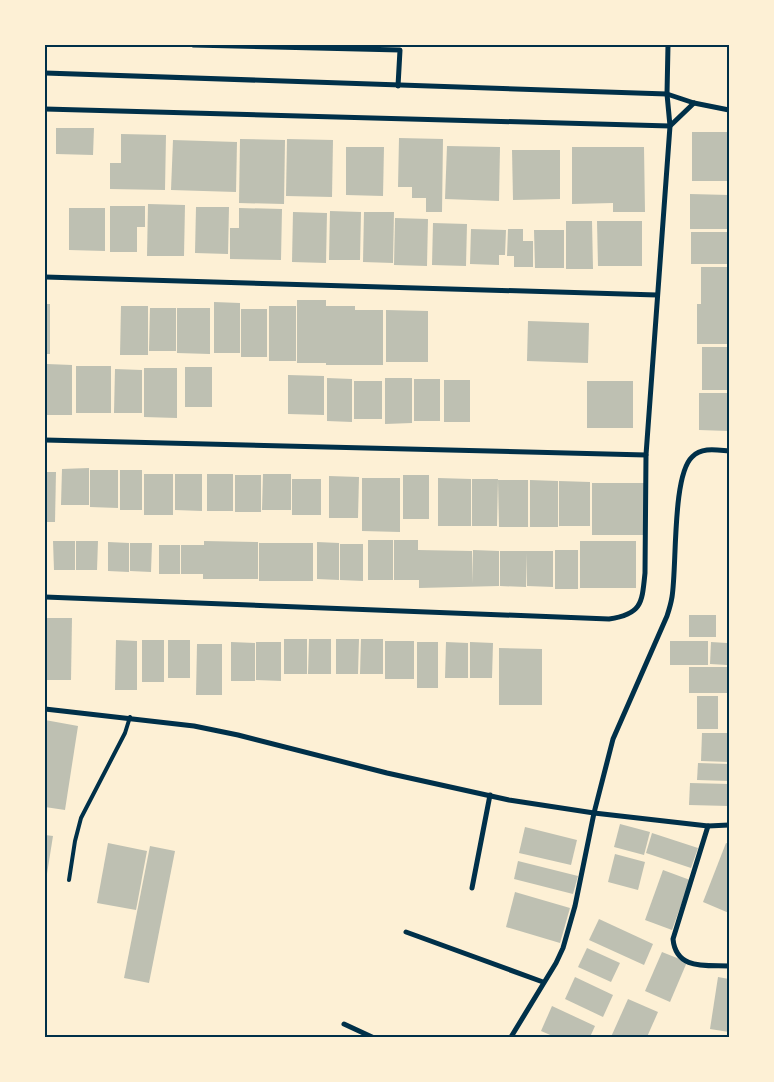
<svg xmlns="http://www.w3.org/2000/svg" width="774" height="1082" font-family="Quicksand,sans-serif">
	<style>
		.building { fill: #bec0b2 }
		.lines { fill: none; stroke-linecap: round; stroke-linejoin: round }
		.service { stroke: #003049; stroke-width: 4 }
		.minor { stroke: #003049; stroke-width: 5 }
		.neatline { fill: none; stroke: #003049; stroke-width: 2 }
	</style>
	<rect width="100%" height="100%" fill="#fdf0d5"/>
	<g class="building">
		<path d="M56 128H94L93 155 56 154Z"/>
		<rect x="692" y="132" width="37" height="49"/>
		<path d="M121 134 166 135 165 190 110 189V163H121Z"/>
		<path d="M399 138 443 139 442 212H426V198H412V187H398Z"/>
		<path d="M240 139 285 140 284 204 239 203Z"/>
		<path d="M287 139 333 140 332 197 286 196Z"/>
		<path d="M173 140 237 142 236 192 171 190Z"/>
		<path d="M447 146 500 147 499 201 445 199Z"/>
		<path d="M346 147H384L383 196 346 195Z"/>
		<path d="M572 147H644L645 212H613V203L572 204Z"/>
		<path d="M512 150H560V199L513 200Z"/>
		<path d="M690 194 729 195V229H690Z"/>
		<path d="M148 204 185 205 184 256H147Z"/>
		<path d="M110 206H145V227H137V252H110Z"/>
		<path d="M196 207H229L228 254 195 253Z"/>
		<path d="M69 208H105V251L69 250Z"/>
		<path d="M239 208 282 209 281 260 230 259V228H239Z"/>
		<path d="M330 211 361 212 360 260H329Z"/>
		<path d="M293 212 327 213 326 263 292 262Z"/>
		<path d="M364 212H394L393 263 363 262Z"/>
		<path d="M395 218 428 219 427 266 394 265Z"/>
		<path d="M566 221H592L593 269H566Z"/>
		<path d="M597 221H642V266H598Z"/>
		<path d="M433 223 467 224 466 266 432 265Z"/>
		<path d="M471 229 506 230 505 255H499V265L470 264Z"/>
		<path d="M508 229H523V241H533V267H514V256H507Z"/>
		<path d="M534 230H564V268H535Z"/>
		<rect x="691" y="232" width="38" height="32"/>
		<path d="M701 267H729V344H697V304H701Z"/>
		<rect x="297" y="300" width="29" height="63"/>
		<path d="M214 302 240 303V353H214Z"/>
		<rect x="45" y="304" width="5" height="50"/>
		<path d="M121 306H148V355H120Z"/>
		<rect x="269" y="306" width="27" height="55"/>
		<path d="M326 306H355V310H383V365H326Z"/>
		<path d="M150 308H176V351H149Z"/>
		<path d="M177 308H210V354L177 353Z"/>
		<rect x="241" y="309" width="26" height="48"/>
		<path d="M386 310 428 311V362H386Z"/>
		<path d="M528 321 589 323 588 363 527 361Z"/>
		<rect x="702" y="347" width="27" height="43"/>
		<path d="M47 364 72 365V415H47Z"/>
		<rect x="76" y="366" width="35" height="47"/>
		<rect x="185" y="367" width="27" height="40"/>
		<path d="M144 368H177V418L144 417Z"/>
		<path d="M115 369 142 370V413H114Z"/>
		<path d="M288 375 324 376V415L288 414Z"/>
		<path d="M327 378 352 379V422L327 421Z"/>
		<path d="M385 378H412V423L385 424Z"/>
		<rect x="414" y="379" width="26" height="42"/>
		<rect x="444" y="380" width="26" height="42"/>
		<rect x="354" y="381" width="28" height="38"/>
		<rect x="587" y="381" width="46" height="47"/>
		<path d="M699 393H729V431L699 430Z"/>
		<path d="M89 468V505H61L62 469Z"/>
		<path d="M90 470H118V508L90 507Z"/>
		<rect x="120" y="470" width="22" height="40"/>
		<path d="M45 472H56L55 522H45Z"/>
		<rect x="144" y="474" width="29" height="41"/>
		<path d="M175 474H202V511L175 510Z"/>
		<rect x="207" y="474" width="26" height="37"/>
		<path d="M263 474H291V510H262Z"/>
		<rect x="235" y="475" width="26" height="37"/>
		<rect x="403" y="475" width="26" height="44"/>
		<path d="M329 476 359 477 358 518H329Z"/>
		<path d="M362 478H400V532L362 531Z"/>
		<path d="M438 478 471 479V526H438Z"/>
		<rect x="292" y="479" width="29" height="36"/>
		<path d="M472 479H498L497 526H472Z"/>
		<path d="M498 480H528V527H499Z"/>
		<path d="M530 480 558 481V527H530Z"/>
		<path d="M559 481 590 482V526H559Z"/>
		<rect x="592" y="483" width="52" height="52"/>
		<rect x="368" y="540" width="25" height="40"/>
		<path d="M394 540H418V550L472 551V584L473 550 499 551V586L419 588V580H394Z"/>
		<path d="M53 541H75V570H54Z"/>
		<path d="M76 541H98L97 570H76Z"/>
		<path d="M204 541 258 542V579H203V574H181V545H204Z"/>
		<rect x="580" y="541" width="56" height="47"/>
		<path d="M108 542 129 543V572L108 571Z"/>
		<path d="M317 542 339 543V580L317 579Z"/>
		<path d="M130 543H152L151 572 130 571Z"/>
		<rect x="259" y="543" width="54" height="38"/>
		<path d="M340 544H363V581L340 580Z"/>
		<rect x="159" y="545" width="21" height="29"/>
		<rect x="555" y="550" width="23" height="39"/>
		<path d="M500 551H553V587L527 586V553L526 587 500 586Z"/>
		<rect x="689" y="615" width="27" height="22"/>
		<path d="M47 618H72L71 680H46Z"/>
		<rect x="284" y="639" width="23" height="35"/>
		<path d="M309 639H331V674H308Z"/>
		<path d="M336 639H359L358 674H336Z"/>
		<path d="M361 639H383V674H360Z"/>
		<path d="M116 640 137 641V690H115Z"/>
		<rect x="142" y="640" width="22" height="42"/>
		<rect x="168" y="640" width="22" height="38"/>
		<rect x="385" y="641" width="29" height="38"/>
		<rect x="670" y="641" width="38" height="24"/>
		<path d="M231 642 255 643V681H231Z"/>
		<path d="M256 642H281V681L256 680Z"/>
		<rect x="417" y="642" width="21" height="46"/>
		<path d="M446 642 468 643V678H445Z"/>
		<path d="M470 642 493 643 492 678H470Z"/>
		<path d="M711 642 727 643V665L710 664Z"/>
		<path d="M197 644H222V695H196Z"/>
		<path d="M499 648 542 649V705H499Z"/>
		<rect x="689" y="667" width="40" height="26"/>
		<rect x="697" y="696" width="21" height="33"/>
		<path d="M45 720 78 726 65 810 45 807Z"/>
		<path d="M702 733H729V762L701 761Z"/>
		<path d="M698 763 729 764V781L697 780Z"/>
		<path d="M690 783 729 784V806L689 805Z"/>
		<path d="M620 824 650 832 644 855 614 847Z"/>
		<path d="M525 827 577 840 571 865 519 853Z"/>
		<path d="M652 833 698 848 691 868 646 853Z"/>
		<path d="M45 835 53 836 46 880H45Z"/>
		<path d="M108 843 147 851 136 910 97 903Z"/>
		<path d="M726 843 729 844V913L703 902Z"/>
		<path d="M150 846 175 851 149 983 124 978Z"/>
		<path d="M615 854 645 862 638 890 608 882Z"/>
		<path d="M518 861 578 876 573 894 514 879Z"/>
		<path d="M663 870 690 880 672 930 645 920Z"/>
		<path d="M515 892 570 908 560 943 506 927Z"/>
		<path d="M599 919 653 944 644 965 589 940Z"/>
		<path d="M587 948 620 963 611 982 578 967Z"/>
		<path d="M662 952 687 962 670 1002 645 991Z"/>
		<path d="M575 977 613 995 603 1017 565 999Z"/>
		<path d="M718 977 729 979V1032L710 1029Z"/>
		<path d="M628 999 658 1012 647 1037H611Z"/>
		<path d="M552 1006 595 1026 590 1037H555L541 1031Z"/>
	</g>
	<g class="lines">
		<path class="service" d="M69 880 75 841 81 818 125 733 130 717"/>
		<g class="minor">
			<path d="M193 45 400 50 398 86"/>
			<path d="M45 73 667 94 694 103 729 110"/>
			<path d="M45 109 670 126 694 103"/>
			<path d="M45 277 657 295"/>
			<path d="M45 440 646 455"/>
			<path d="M45 597 609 619C642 614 642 603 645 573L646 455 670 126 667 94 668 45"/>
			<path d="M45 709 194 726 238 735 387 773 509 800 594 813 708 826 729 825"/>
			<path d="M708 826 673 939C676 970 705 965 729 966"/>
			<path d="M472 888 490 795"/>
			<path d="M406 932 543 982"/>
			<path d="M344 1024 372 1037"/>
			<path d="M511 1037 556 963 563 948 575 906 594 813 613 739 667 616C669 610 671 603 672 597 677 567 672 476 692 457 702 447 716 450 729 451"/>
		</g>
	</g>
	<rect width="774" height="1082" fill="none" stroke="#fdf0d5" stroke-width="92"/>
	<rect x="46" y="46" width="682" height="990" class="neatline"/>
</svg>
